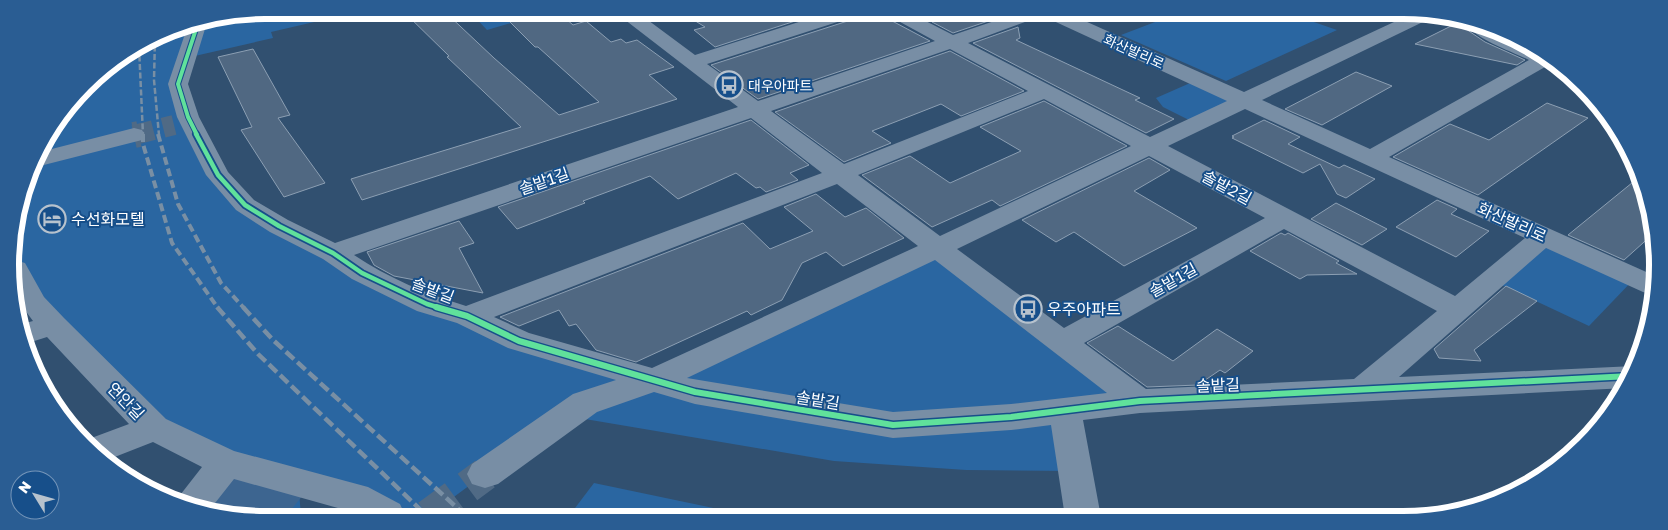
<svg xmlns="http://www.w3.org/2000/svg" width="1668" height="530" font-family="'Golos Text','Noto Sans KR',sans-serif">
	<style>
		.green { fill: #2a66a1 }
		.water { fill: #3d6590 }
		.building { fill: #506882; stroke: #8c9fb3 }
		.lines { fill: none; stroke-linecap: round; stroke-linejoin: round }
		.minor-tunnel-far2 { stroke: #506a85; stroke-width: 20; stroke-dasharray: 20 10; stroke-linecap: butt }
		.minor-tunnel-far1 { stroke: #506a85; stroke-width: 26; stroke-dasharray: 26 13; stroke-linecap: butt }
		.minor-tunnel { stroke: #506a85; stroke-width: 33; stroke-dasharray: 33 16; stroke-linecap: butt }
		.minor { fill: #788ea5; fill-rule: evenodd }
		.rail-far2 { stroke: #798fa4; stroke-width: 2.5; stroke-dasharray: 6 2.5; stroke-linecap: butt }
		.rail-far1 { stroke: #798fa4; stroke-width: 4; stroke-dasharray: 8 4; stroke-linecap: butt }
		.rail { stroke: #798fa4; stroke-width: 4.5; stroke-dasharray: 11 4.5; stroke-linecap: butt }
		.cycleway-far2-casing { stroke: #174f8a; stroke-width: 6 }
		.cycleway-far1-casing { stroke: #174f8a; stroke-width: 8 }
		.cycleway-casing { stroke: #174f8a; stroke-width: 9 }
		.cycleway-far2 { stroke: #60e19b; stroke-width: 4 }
		.cycleway-far1 { stroke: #60e19b; stroke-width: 4.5 }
		.cycleway { stroke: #60e19b; stroke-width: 6 }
		.labels { text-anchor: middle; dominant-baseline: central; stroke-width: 4; stroke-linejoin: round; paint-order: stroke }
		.far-street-label { font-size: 14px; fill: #fff; stroke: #174f8a }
		.far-poi-label { font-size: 14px; fill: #fff; stroke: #174f8a; text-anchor: start }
		.street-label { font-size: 16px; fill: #fff; stroke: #174f8a }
		.poi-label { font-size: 16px; fill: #fff; stroke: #174f8a; text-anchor: start }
		.rim { fill: none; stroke: #fff; stroke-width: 6 }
	</style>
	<rect width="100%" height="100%" fill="#315070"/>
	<g class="green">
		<path d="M265 10H366L271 32 273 38 186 58 178 84 245 205 362 273 654 380 939 249 1140 401 1065 410 1075 471 966 470 834 461 573 417 485 474 428 516 395 515 364 489 297 469 301 515H215L225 463 154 428 33 302 15 268 12 232 36 152 97 73 168 29Z"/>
		<path d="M469 11H499L511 23 487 30Z"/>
		<path d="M1176 14H1307L1314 17 1308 20 1337 30 1226 81 1121 35Z"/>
		<path d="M1197 80 1245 101 1197 124 1163 107 1156 98Z"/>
		<path d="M1543 236 1635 278 1589 326 1491 280Z"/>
		<path d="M594 483 742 514 748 516H569Z"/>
	</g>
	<path class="water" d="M226 463 311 485 287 515H215L192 506Z"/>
	<g class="building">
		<path d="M403 11H444L494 58 559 115 599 102 538 47H535L499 11H557L573 25 586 21 611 42 621 39 626 43 637 40 674 67 649 75 677 99 362 200 351 179 521 127 447 57 449 56Z"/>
		<path d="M681 12H823L715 47 694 30 705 27Z"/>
		<path d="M861 12 877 13 930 41 758 99 711 65 857 18Z"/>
		<path d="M961 13H1012L953 33 932 22Z"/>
		<path d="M1457 23 1485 42 1525 60 1517 65 1415 44Z"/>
		<path d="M1018 27 1020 38 1016 40 1140 98 1135 100 1174 119 1146 133 973 43Z"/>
		<path d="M253 49 290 115 278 118 325 183 284 197 241 130 252 127 218 57Z"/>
		<path d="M950 51 1024 91 961 116 941 104 872 131 891 143 844 162 775 112Z"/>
		<path d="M1356 72 1392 86 1322 125 1285 109Z"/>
		<path d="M1044 101 1127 146 1000 206 992 200 932 227 862 175 910 156 950 183 1021 151 980 127Z"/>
		<path d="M1547 103 1588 118 1478 195 1393 157 1450 124 1489 140Z"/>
		<path d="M751 120 809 165 790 173 798 180 766 192 760 187 756 188 736 173 678 199 650 176 583 201 585 203 517 229 498 207Z"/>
		<path d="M1264 120 1300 137 1288 144 1339 168 1344 165 1375 179 1346 198 1337 194 1320 164 1303 173 1232 138 1234 137 1232 136Z"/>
		<path d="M1149 158 1170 170 1134 191 1197 228 1124 266 1074 232 1056 242 1022 220Z"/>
		<path d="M1638 178 1653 216V234L1624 260 1568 235Z"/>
		<path d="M816 194 845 217 866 208 904 238 843 266 826 252 802 263 782 300 751 315 747 311 636 362 596 350 576 324 569 326 559 310 519 326 500 317 743 223 770 249 813 231 784 207Z"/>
		<path d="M1437 200 1457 209 1451 214 1489 231 1456 257 1396 227Z"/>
		<path d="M1336 203 1387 229 1362 245 1311 219Z"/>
		<path d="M459 221 474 243 459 248 483 293 394 276 374 265 367 252Z"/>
		<path d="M1281 233 1285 235 1288 233 1339 261 1336 263 1357 274 1307 275 1300 279 1250 251Z"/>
		<path d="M1506 286 1537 301 1474 350 1481 361 1439 358 1434 349Z"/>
		<path d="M1118 326 1173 361 1217 329 1253 351 1225 373 1220 370 1198 385 1147 387 1087 343Z"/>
	</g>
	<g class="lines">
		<path class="minor-tunnel-far2" d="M134 135 174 125"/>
		<path class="minor-tunnel-far1" d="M134 135 139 134"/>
		<path class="minor-tunnel" d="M428 516 485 474"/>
		<g class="minor">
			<path d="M617 11 637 12 695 55 830 12H859L856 16 707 64 758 101 935 41 891 17 888 13H910L953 35 1018 13H1067L1244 92 1409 15H1432L1429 19 1262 100 1370 149 1529 60C1511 51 1477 40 1466 24L1468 21 1545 53 1561 70 1556 71 1545 67 1389 157 1653 275V295L1643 292 1546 248 1399 377 1634 366 1626 388 1140 413 1083 420 1101 517H1065L1051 425 1011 430 893 438 695 404 654 392 597 412 498 484 485 488 472 484 467 474 472 464 573 394 616 380 508 348 457 323 417 311 352 279 323 259 270 232 236 210 206 175 177 117 168 84 188 25 256 12 254 17 205 29 188 84 199 117 228 172 254 200 288 220 335 243 738 107 620 16ZM1044 15 1045 17 1227 101 1150 137 968 43ZM950 49 1028 91 844 164 771 111ZM1044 99 1131 146 940 236 858 175ZM1245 109 1525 238 1455 296 1168 146ZM751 118 822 173 466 306C427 294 388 278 354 255ZM1149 156 1265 218 1064 328 957 249ZM837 184 918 246 652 368 529 333 494 317ZM1284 229 1437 311 1354 379 1146 389 1084 343ZM935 260 1107 393 1011 404 893 412 687 378Z"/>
			<path d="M134 128 142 130 145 135 142 140 32 168 36 153Z"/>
			<path d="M15 260 25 263 44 297 64 318 166 419 234 451 368 487 400 504 405 515H354L345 510 234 479 208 512 177 499 202 467 153 442 107 460 86 440 129 424 47 337 25 344 18 325 33 321 16 298Z"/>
		</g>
		<g class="rail-far2">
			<path d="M155 37 154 80 159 135"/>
			<path d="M139 47 143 135"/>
		</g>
		<g class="rail-far1">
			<path d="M143 134V144L172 243 218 308"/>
			<path d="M158 134 178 204 221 283 244 308"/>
		</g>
		<g class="rail">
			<path d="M217 307 258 354 427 516"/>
			<path d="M243 307 273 340 466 516"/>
		</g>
		<g class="cycleway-far2-casing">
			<path id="cycleway-far2" d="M197 135 188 117 178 84 198 23"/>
		</g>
		<g class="cycleway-far1-casing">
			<path id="cycleway-far1" d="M196 134 218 175 245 205 279 226 333 253 362 273 427 304 440 308"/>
		</g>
		<g class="cycleway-casing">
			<path id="cycleway" d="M436 307 467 316 519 341 695 392 893 425 1011 417 1140 401 1630 376"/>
		</g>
		<use href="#cycleway-far2" class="cycleway-far2"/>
		<use href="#cycleway-far1" class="cycleway-far1"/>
		<use href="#cycleway" class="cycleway"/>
	</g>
	<defs>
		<g id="bus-ring" transform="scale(1.4375)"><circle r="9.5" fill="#174f8a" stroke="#b7c2cd" stroke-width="1.5"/><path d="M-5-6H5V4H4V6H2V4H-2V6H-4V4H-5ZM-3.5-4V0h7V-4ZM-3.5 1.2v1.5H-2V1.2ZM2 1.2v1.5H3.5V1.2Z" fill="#b7c2cd"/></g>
		<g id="hotel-ring" transform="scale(1.4375)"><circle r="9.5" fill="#174f8a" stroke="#b7c2cd" stroke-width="1.5"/><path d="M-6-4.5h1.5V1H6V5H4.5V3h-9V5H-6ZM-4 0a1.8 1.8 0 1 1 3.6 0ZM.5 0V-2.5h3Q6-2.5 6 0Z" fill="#b7c2cd"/></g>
	</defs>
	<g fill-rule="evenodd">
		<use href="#bus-ring" x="729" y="85"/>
		<use href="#hotel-ring" x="52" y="219"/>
		<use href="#bus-ring" x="1028" y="309"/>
	</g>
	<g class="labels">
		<g class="far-street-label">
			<text transform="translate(1134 51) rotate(24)">화산발리로</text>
		</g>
		<g class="far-poi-label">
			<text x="748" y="85">대우아파트</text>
		</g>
		<g class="street-label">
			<text transform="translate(544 181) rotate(-19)">솔밭1길</text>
			<text transform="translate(1227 187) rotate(28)">솔밭2길</text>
			<text transform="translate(1512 222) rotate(24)">화산발리로</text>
			<text transform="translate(1173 280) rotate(-29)">솔밭1길</text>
			<text transform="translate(433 290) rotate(21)">솔밭길</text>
			<text transform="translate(1218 385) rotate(-2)">솔밭길</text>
			<text transform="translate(818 400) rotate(9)">솔밭길</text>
			<text transform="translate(126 401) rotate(46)">연안길</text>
		</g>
		<g class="poi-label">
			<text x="71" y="219">수선화모텔</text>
			<text x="1047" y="309">우주아파트</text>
		</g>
	</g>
	<path d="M0 0H1668V530H0ZM265 19H1403A246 246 0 0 1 1649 265V265A246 246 0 0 1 1403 511H265A246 246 0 0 1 19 265V265A246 246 0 0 1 265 19Z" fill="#2a5d93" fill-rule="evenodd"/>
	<path class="rim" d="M265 19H1403A246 246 0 0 1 1649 265V265A246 246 0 0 1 1403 511H265A246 246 0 0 1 19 265V265A246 246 0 0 1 265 19Z"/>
	<g transform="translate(35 495) rotate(307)"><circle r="24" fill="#174f8a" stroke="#7495b9"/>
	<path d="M0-4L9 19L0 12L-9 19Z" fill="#b7c2cd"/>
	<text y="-8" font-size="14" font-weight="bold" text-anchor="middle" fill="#ffffff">N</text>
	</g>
</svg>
